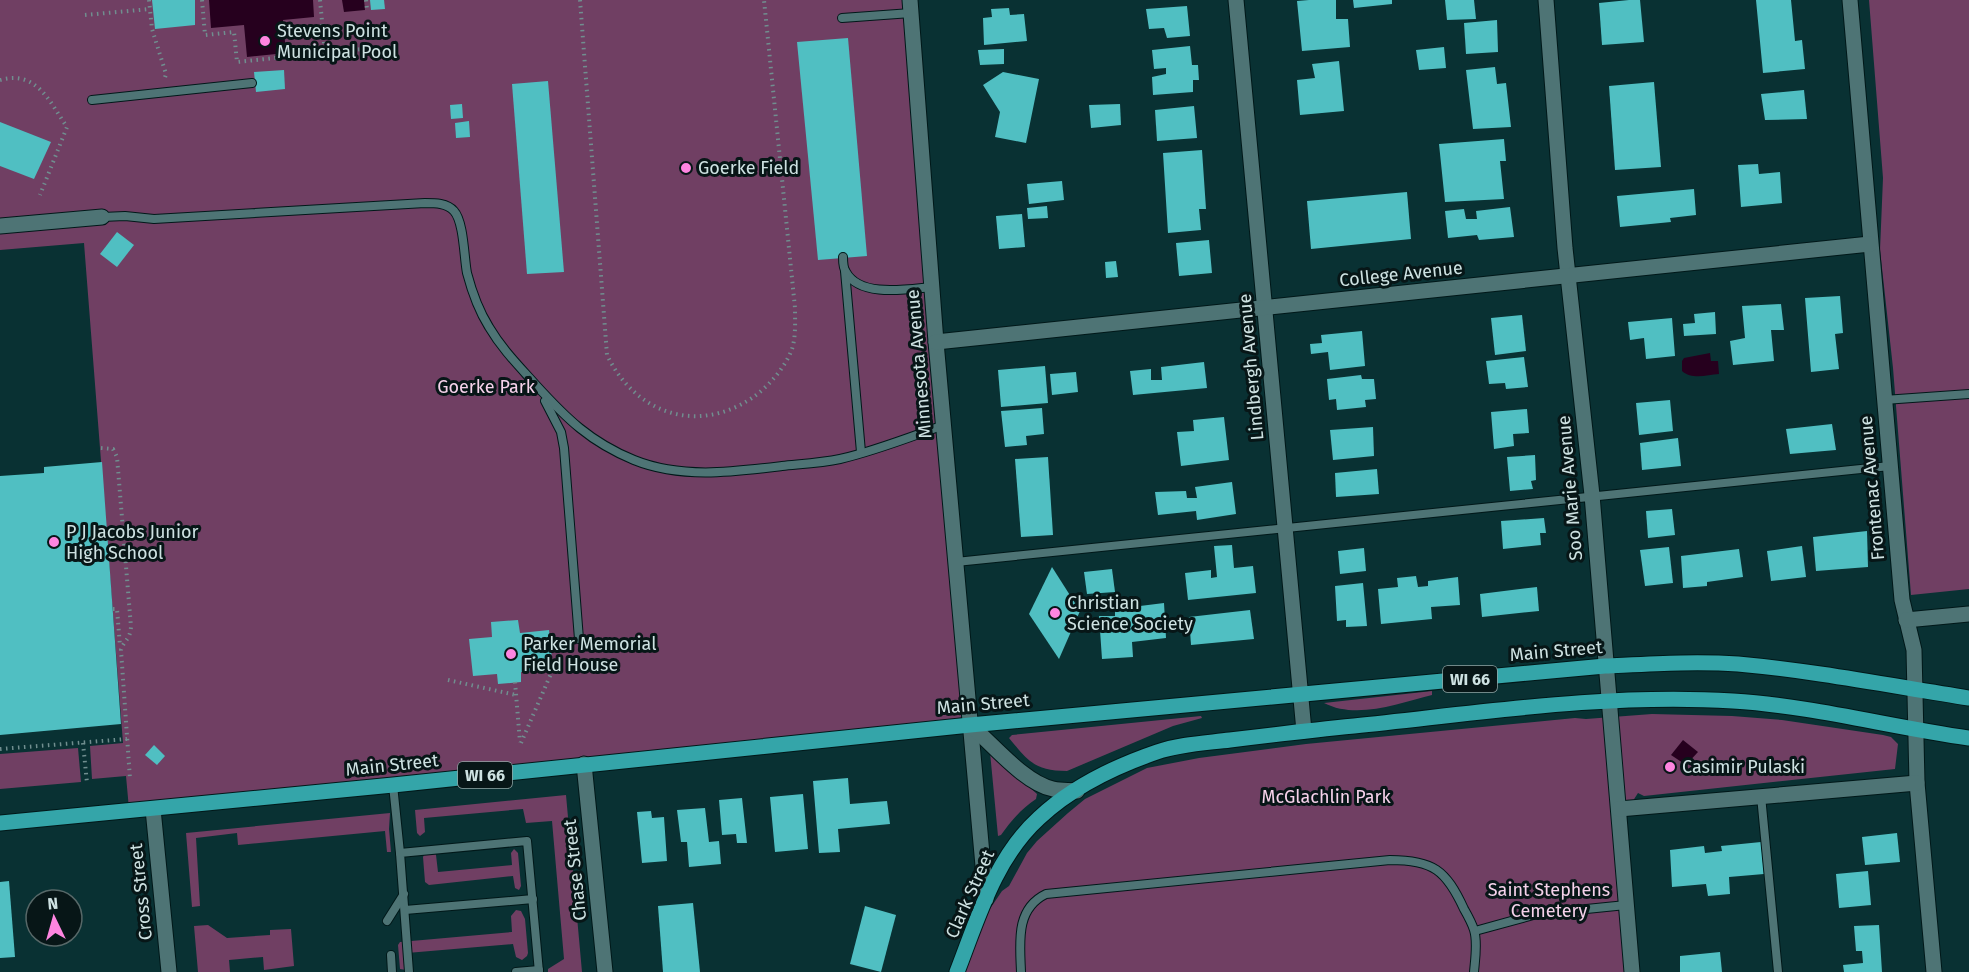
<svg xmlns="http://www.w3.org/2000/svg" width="1969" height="972" font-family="'Fira Sans',sans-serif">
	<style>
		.green { fill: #703f63 }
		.water { fill: #26001e }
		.building { fill: #50bfc2 }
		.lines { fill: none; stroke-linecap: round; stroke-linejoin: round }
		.service-casing { stroke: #001819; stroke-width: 10 }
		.minor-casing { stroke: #001819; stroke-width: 17 }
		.primary-casing { stroke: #001819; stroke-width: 17 }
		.path { stroke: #708e8f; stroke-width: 4; stroke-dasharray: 1.5 4.5; stroke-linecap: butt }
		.service { stroke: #4e7475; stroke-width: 8 }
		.minor { stroke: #4e7475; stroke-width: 15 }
		.primary { stroke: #34a5a9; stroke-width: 15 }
		.poi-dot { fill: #fe85e0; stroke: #071617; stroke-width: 2 }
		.labels { text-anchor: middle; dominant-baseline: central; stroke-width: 6; stroke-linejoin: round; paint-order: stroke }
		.shield { fill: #071617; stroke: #92a5a5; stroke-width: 1.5 }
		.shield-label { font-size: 16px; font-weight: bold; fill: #cee2e2 }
		.poi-label { font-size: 18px; fill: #cee2e2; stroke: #071617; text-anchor: start }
		.street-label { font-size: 18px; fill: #cee2e2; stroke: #071617 }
		.park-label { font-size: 18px; fill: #f6d2eb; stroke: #071617 }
	</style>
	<rect width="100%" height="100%" fill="#093133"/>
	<g class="green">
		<path d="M0 0H910L970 725 129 809 126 776 92 779 90 746 123 743 84 243 0 250Z"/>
		<path d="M1869 0H1969V589L1911 595 1893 368 1880 250 1883 178Z"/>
		<path d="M1432 691V695C1399 703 1357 720 1324 703Z"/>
		<path d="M1652 714 1732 716 1782 720 1883 735 1891 737 1898 744 1895 769 1644 796 1638 793 1620 821 1632 972H961L979 925 1002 891 1009 886 1027 853 1037 841 1068 813 1085 799 1147 768 1199 758 1306 744 1575 718 1586 719Z"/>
		<path d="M1201 716 1202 718 1173 726 1067 771C1035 771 1028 761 1009 738L1012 735Z"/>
		<path d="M78 748 81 782 0 789V754Z"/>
		<path d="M990 752 1037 794 1036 799C1021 809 1011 821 1001 835L998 836Z"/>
		<path d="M566 795 582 972H548V969L564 959 552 821 526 823 523 809 424 818 425 832 420 836 417 833 415 810Z"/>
		<path d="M390 813 389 829 391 852H387L385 831 238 845 237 833 196 838 200 906 192 907 186 833Z"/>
		<path d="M514 849 518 853 521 886 519 890 515 888 513 876 429 885 425 882 423 857 425 852 434 851 436 855 438 872 512 865 511 853Z"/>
		<path d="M516 910 521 911 525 919 528 953 527 956 522 960 516 957 513 944 407 953 406 970 400 969 398 945 400 942 512 932 511 916Z"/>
		<path d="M208 925 227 938 270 935V930L291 929 294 966 264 970 263 957 229 960 230 972H198L194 926Z"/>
	</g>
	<g class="water">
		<path d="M209 0H313L314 17 283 20 286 53 247 57 244 25 211 28Z"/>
		<path d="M342 0H364L365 10 344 12Z"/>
		<path d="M1710 353 1711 361H1718L1719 374C1707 375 1692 380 1682 371V361L1684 358Z"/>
		<path d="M1683 740 1698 752 1686 765 1671 755Z"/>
	</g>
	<g class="building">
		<path d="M152 0H195V25L155 29Z"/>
		<path d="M370 0H384L385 9 371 10Z"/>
		<path d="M1309 0H1336V19H1348L1350 47 1302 51 1297 1Z"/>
		<path d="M1353 0H1392V4L1354 8Z"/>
		<path d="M1445 0H1474L1476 19 1447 20Z"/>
		<path d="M1629 0H1640L1644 42 1602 45 1599 3Z"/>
		<path d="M1756 0H1791L1795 41 1802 40 1805 69 1763 73Z"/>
		<path d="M1187 6 1190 36 1167 38 1164 28 1149 29 1146 9Z"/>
		<path d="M1009 8 1010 15 1024 14 1027 41 984 45 983 18 992 17 991 9Z"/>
		<path d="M1497 20 1498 52 1466 54 1464 23Z"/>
		<path d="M848 38 867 256 818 260 797 42Z"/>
		<path d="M1190 46 1192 65H1198L1199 80H1193V92L1153 95 1152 77 1166 74V68L1154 69 1152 50Z"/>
		<path d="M1444 47 1446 68 1419 70 1416 50Z"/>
		<path d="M1004 49V64L980 65 978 50Z"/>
		<path d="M1339 61 1344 111 1300 115 1297 80 1315 78 1312 64Z"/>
		<path d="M1495 67 1497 84 1506 83 1511 127 1473 129 1466 70Z"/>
		<path d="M284 70 285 89 256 92 254 72Z"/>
		<path d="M1003 72 1039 79 1026 143 995 137 1000 112 983 85Z"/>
		<path d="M548 81 564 272 527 274 512 84Z"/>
		<path d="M1654 82 1661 167 1615 170 1609 86Z"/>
		<path d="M1804 90 1807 119 1765 120 1761 94Z"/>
		<path d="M462 104 463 118 451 119 450 105Z"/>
		<path d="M1120 104 1121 125 1091 128 1089 105Z"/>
		<path d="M1194 106 1197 138 1157 141 1155 110Z"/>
		<path d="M469 121 470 137 456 138 455 123Z"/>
		<path d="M0 122 51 142 34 179 0 166Z"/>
		<path d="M1504 139 1506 161H1500L1504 199 1445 202 1439 144Z"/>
		<path d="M1202 150 1206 209H1199L1201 230 1168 233 1163 153Z"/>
		<path d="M1758 164 1759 174 1780 172 1782 203 1741 207 1738 165Z"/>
		<path d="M1062 181 1064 200 1029 204 1027 184Z"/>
		<path d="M1694 189 1696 215 1670 218 1671 222 1620 227 1617 196Z"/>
		<path d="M1407 192 1411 239 1311 249 1307 201Z"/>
		<path d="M1047 206 1048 218 1028 219 1027 208Z"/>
		<path d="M1510 207 1514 237 1479 240 1477 235 1448 238 1445 211 1464 209 1466 219H1477L1476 211Z"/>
		<path d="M1022 214 1025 247 999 249 996 216Z"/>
		<path d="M117 232 134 245 117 267 100 254Z"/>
		<path d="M1209 240 1212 273 1179 276 1176 243Z"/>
		<path d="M1116 261 1118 277 1106 278 1105 262Z"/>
		<path d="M1840 296 1843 333 1835 334 1839 369 1811 372 1805 298Z"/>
		<path d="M1781 304 1784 330H1771L1774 361 1733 365 1730 341 1745 338 1742 306Z"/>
		<path d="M1715 312 1716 334 1684 336 1683 324 1695 323 1694 314Z"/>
		<path d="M1522 315 1526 351 1495 355 1491 318Z"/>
		<path d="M1672 318 1675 356 1646 359 1644 338 1630 340 1628 322Z"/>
		<path d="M1362 331 1365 366 1330 370 1328 352 1311 354 1310 344 1322 343 1321 335Z"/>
		<path d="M1524 357 1528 387 1506 389 1505 383 1489 384 1486 361Z"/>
		<path d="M1204 362 1207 388 1133 395 1130 371 1151 369V380H1162L1161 367Z"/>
		<path d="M1045 366 1048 403 1001 407 998 370Z"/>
		<path d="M1076 372 1078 392 1052 395 1050 374Z"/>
		<path d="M1361 375 1362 379H1374L1376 399 1365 400 1366 407 1337 410 1336 399 1329 400 1327 379Z"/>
		<path d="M1670 400 1673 431 1639 435 1636 403Z"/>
		<path d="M1042 408 1044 434 1026 436 1027 445 1005 447 1001 411Z"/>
		<path d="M1527 409 1529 433 1513 434 1514 446 1494 449 1491 412Z"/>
		<path d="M1224 417 1229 460 1181 466 1177 432 1194 431 1193 420Z"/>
		<path d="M1832 424 1836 450 1790 454 1786 429Z"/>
		<path d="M1373 427 1374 456 1333 460 1330 430Z"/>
		<path d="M1678 438 1681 466 1642 470 1640 443Z"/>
		<path d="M1535 455 1536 480 1531 481 1533 489 1510 491 1507 457Z"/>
		<path d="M1048 457 1053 535 1021 537 1015 459Z"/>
		<path d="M102 462 121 724 0 735V476L44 473V467Z"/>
		<path d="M1377 469 1379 494 1336 497 1335 473Z"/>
		<path d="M1232 482 1236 514 1197 520 1196 511 1158 515 1155 492 1186 491 1187 498H1197L1195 487Z"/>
		<path d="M1672 509 1675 535 1648 538 1646 511Z"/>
		<path d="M1544 518 1546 533H1540L1541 545 1503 549 1501 521Z"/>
		<path d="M1867 531 1868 567 1816 571 1813 537Z"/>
		<path d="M1232 545 1234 568 1253 566 1256 593 1188 600 1185 573 1211 570V578L1217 577 1214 546Z"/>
		<path d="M1802 546 1806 577 1771 581 1767 551Z"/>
		<path d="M1669 547 1673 583 1645 586 1640 550Z"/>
		<path d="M1364 548 1366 571 1340 574 1338 551Z"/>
		<path d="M1739 549 1743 577 1707 582V586L1683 588 1681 556Z"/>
		<path d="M1052 567 1080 611 1059 659 1029 614Z"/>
		<path d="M1112 569 1115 592 1087 594 1084 572Z"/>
		<path d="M1416 576 1418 587 1428 586V581L1458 577 1460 605 1431 607 1432 619 1381 624 1378 589 1398 587 1397 578Z"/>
		<path d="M1363 583 1367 626 1346 627V620L1337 621 1335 586Z"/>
		<path d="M1537 587 1539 611 1482 617 1480 594Z"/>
		<path d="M1133 602 1132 607 1164 603 1166 638 1132 642 1133 657 1102 659 1099 616H1115V606Z"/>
		<path d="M1250 610 1254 639 1191 645 1189 617Z"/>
		<path d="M518 620 520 633 549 630 553 669 521 672V682L498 684 497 674 473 676 469 639 492 637 491 622Z"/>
		<path d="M154 745 165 756 157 765 145 755Z"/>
		<path d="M848 778 850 804 887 801 890 824 838 829 840 852 819 853 813 781Z"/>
		<path d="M803 794 808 849 775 852 770 797Z"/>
		<path d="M742 798 747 843H737L736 834 722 835 719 800Z"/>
		<path d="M705 808 709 842 719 841 721 864 689 867 687 842H681L677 810Z"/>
		<path d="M651 811 652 818 664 817 667 861 642 863 637 812Z"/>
		<path d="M1897 833 1900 862 1865 865 1862 837Z"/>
		<path d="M1761 842 1764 874 1729 877 1730 894 1708 896 1706 884 1672 887 1670 850 1704 846 1705 853 1722 851 1721 846Z"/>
		<path d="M1868 871 1871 905 1839 908 1836 874Z"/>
		<path d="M9 881 15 957 0 958V882Z"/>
		<path d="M693 903 700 972H663L658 906Z"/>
		<path d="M865 906 896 915 881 972 850 964Z"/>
		<path d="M1879 925 1882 972H1844L1843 965 1863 963 1862 951H1856L1854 926Z"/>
		<path d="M1720 952 1722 972H1680V956Z"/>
	</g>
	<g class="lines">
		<g class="service-casing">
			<g id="service">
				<path d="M842 18 911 13"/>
				<path d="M92 100 252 83"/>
				<path d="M102 217 125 216 154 219 425 203C435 203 447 203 454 211 464 222 464 258 467 273 472 292 479 311 489 327 502 349 518 365 535 384 566 418 590 442 634 460 681 479 733 472 782 466 801 464 821 463 840 459 875 451 910 437 944 425"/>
				<path d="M843 257C843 262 843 268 846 272 860 298 908 289 932 287"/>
				<path d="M845 271 861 452"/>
				<path d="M1884 400 1969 394"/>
				<path d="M545 401 561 432 564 448 579 639"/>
				<path d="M956 562 1890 466"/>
				<path d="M393 785 400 853"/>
				<path d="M1761 796 1778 972"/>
				<path d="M405 910 533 899"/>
				<path d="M387 921 404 894"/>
				<path d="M1475 931 1537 914 1626 905"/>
				<path d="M391 955 392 972"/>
				<path d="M409 972 400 853 527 841 539 972"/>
				<path d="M516 972 539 970"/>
				<path d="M1021 972C1020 943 1015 909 1046 894L1390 860C1433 860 1446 870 1464 909 1468 916 1472 923 1474 930 1478 942 1475 960 1474 972"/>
			</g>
		</g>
		<g class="minor-casing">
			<g id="minor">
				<path d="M910 0 936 342 986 899"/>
				<path d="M1236 0 1304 731"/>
				<path d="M1546 0 1565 248 1592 495 1632 972"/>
				<path d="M1850 0 1902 600 1914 650 1917 783 1934 972"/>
				<path d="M0 226 102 217"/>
				<path d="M936 342 1870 244"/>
				<path d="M1906 620 1969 614"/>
				<path d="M970 725C993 744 1024 783 1053 789 1061 791 1070 790 1077 791"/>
				<path d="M584 764 605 972"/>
				<path d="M153 809 169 972"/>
				<path d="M1619 809 1917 783"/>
			</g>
		</g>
		<g class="primary-casing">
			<g id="primary">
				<path d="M0 823 393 785 970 725 1605 666C1649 664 1694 661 1738 664 1815 671 1892 686 1969 698"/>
				<path d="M957 972C978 918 995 858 1039 818 1071 788 1116 766 1157 752 1180 744 1206 743 1230 740 1271 735 1313 730 1354 726 1480 713 1607 693 1733 701 1813 706 1890 727 1969 738"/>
			</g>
		</g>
		<g class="path">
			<path d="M149 0 152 29 166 74 164 81"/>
			<path d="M202 0 205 35 234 32 237 62 362 49"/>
			<path d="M320 0 325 53"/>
			<path d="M366 0 367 9"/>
			<path d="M580 0 607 355C635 413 696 435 752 398 768 387 785 368 792 349 796 336 795 322 795 308L764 0"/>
			<path d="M85 15 150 9"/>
			<path d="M0 80C37 70 49 101 67 127L40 195"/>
			<path d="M101 448 113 449 117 457 131 627C130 640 124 640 121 650L130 779"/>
			<path d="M113 609H117L120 646"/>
			<path d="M448 680 516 695"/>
			<path d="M515 682 520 742"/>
			<path d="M83 743 87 783"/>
			<path d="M521 743 553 669"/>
			<path d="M0 749 127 739"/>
		</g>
		<use href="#service" class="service"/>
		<use href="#minor" class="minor"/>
		<use href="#primary" class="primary"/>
	</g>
	<g class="poi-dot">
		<circle cx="265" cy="41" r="6"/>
		<circle cx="686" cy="168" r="6"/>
		<circle cx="54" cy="542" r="6"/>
		<circle cx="1055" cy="613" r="6"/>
		<circle cx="511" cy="654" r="6"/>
		<circle cx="1670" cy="767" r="6"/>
	</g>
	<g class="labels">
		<g class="shield">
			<rect x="1443" y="666" width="54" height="26" rx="4.5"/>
			<rect x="458" y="762" width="54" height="26" rx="4.5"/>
		</g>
		<g class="shield-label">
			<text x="1470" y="679">WI 66</text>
			<text x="485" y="775">WI 66</text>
		</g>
		<g class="poi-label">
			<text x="277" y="31">Stevens Point<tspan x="277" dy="21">Municipal Pool</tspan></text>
			<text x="698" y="168">Goerke Field</text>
			<text x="66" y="532">P J Jacobs Junior<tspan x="66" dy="21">High School</tspan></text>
			<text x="1067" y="603">Christian<tspan x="1067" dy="21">Science Society</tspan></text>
			<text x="523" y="644">Parker Memorial<tspan x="523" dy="21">Field House</tspan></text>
			<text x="1682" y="767">Casimir Pulaski</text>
		</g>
		<g class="street-label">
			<text transform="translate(1401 274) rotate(-6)">College Avenue</text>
			<text transform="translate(919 364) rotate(-95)">Minnesota Avenue</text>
			<text transform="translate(1251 367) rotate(-95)">Lindbergh Avenue</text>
			<text transform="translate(1570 488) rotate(-95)">Soo Marie Avenue</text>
			<text transform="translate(1872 488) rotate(-95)">Frontenac Avenue</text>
			<text transform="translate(1556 651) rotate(-5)">Main Street</text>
			<text transform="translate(983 704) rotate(-5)">Main Street</text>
			<text transform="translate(392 765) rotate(-6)">Main Street</text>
			<text transform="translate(575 870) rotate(-96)">Chase Street</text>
			<text transform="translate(141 892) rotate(-96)">Cross Street</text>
			<text transform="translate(970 894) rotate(-66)">Clark Street</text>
		</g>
		<g class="park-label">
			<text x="486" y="387">Goerke Park</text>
			<text x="1326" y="797">McGlachlin Park</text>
			<text x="1549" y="890">Saint Stephens<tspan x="1549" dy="21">Cemetery</tspan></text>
		</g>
	</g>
	<g transform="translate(54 918) rotate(355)"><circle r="28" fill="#071617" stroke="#576868" stroke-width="1.5"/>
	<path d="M0-4.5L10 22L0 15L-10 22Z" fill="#fe85e0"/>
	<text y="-9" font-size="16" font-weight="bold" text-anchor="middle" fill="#cee2e2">N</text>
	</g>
</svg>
